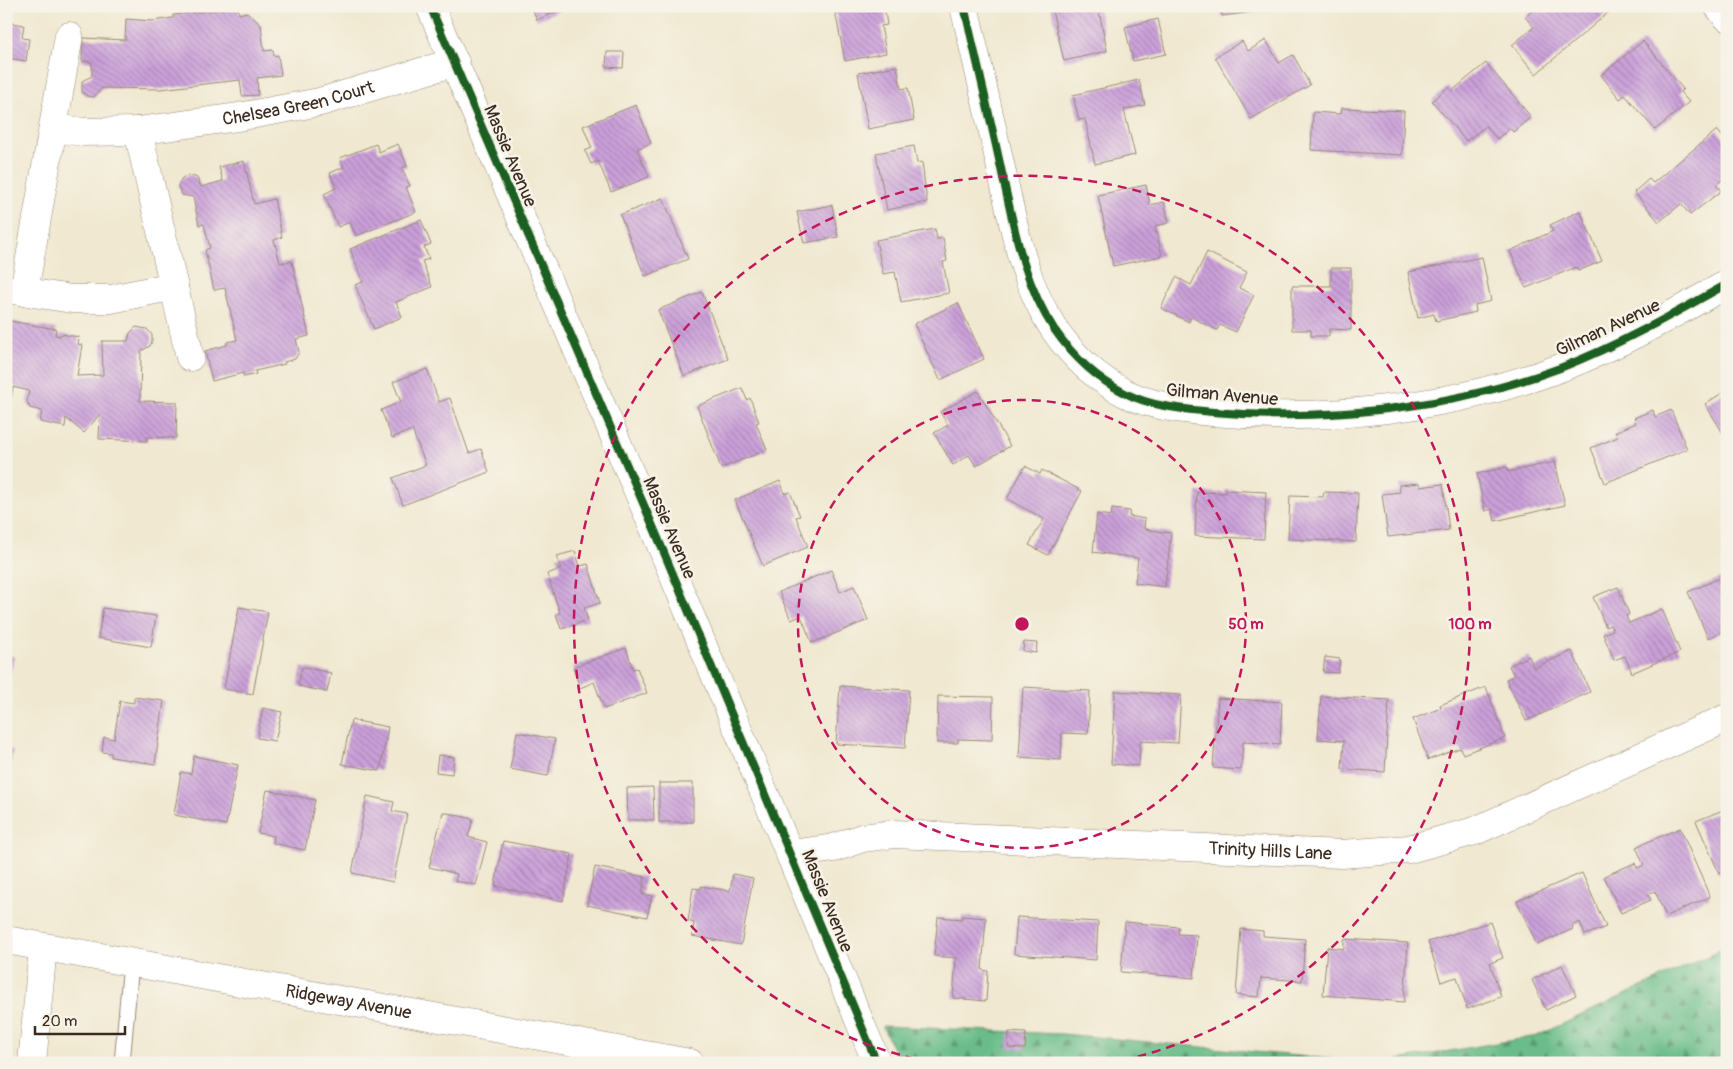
<svg xmlns="http://www.w3.org/2000/svg" width="1733" height="1069" font-family="Pangolin,sans-serif">
	<style>
		.forest { fill: url(#forest-firs); stroke: #537454 }
		.building { fill: url(#building-back-hatch) }
		.lines { fill: none; stroke-linecap: round; stroke-linejoin: round }
		.service-casing { stroke: #968977; stroke-width: 17 }
		.minor-casing { stroke: #968977; stroke-width: 29 }
		.service { stroke: #fff; stroke-width: 15 }
		.minor { stroke: #fff; stroke-width: 28 }
		.cycleway-casing { stroke: #f7f3e8; stroke-width: 11 }
		.cycleway { stroke: #1b5e20; stroke-width: 8 }
		.ring { fill: none; stroke: #c2185b; stroke-width: 2.5; stroke-dasharray: 9 6 }
		.labels { text-anchor: middle; dominant-baseline: central; stroke-width: 5; stroke-linejoin: round; paint-order: stroke }
		.street-label { font-size: 18px; fill: #3b2a1e; stroke: #f7f3e8 }
		.centre { fill: #c2185b; stroke: #f7f3e8; stroke-width: 2.5 }
		.ring-label { font-size: 15px; text-anchor: middle; font-weight: bold; fill: #c2185b; stroke: #f7f3e8; stroke-width: 5; stroke-linejoin: round; paint-order: stroke }
	</style>
	<defs>
		<pattern id="forest-firs" width="22" height="20" patternUnits="userSpaceOnUse" patternTransform="scale(1.25)"><rect width="22" height="20" fill="#6bbd8a"/><path d="M5 1l3.5 6h-7zM16 11l3.5 6h-7z" fill="#599a70"/></pattern>
		<pattern id="building-back-hatch" width="6" height="6" patternUnits="userSpaceOnUse" patternTransform="scale(1.25)"><rect width="6" height="6" fill="#cba0da"/><path d="M-1 5l2 2M0 0l6 6M5-1l2 2" fill="none" stroke="#a683b0"/></pattern>
	</defs>
	<rect width="100%" height="100%" fill="#f7f3e8"/>
	<filter id="ink" filterUnits="userSpaceOnUse"><feTurbulence type="fractalNoise" baseFrequency=".02" numOctaves="2"/><feDisplacementMap in="SourceGraphic" scale="10" xChannelSelector="R" yChannelSelector="G"/><feConvolveMatrix kernelMatrix="1 2 1 2 8 2 1 2 1" color-interpolation-filters="sRGB"/></filter>
	<filter id="wash" filterUnits="userSpaceOnUse"><feTurbulence type="fractalNoise" baseFrequency=".0096" numOctaves="4" result="noise"/><feDisplacementMap in="SourceGraphic" scale="20" xChannelSelector="R" yChannelSelector="G"/><feGaussianBlur stdDeviation="1.12" result="paint"/><feColorMatrix in="noise" values="0 0 0 0 0 0 0 0 0 0 0 0 0 0 0 0 0 1.4 0 .05"/><feComposite in="paint" operator="in"/></filter>
	<g filter="url(#wash)">
		<rect width="100%" height="100%" fill="#f0e8d0"/>
		<g class="forest">
			<path d="M1727 947V1063H1380L1537 1036Z"/>
			<path d="M882 1026 1063 1034 1372 1063H900Z"/>
		</g>
		<g id="blocks">
			<g class="building">
				<path d="M531 6H569L537 20Z"/>
				<path d="M834 6H884L887 25 881 26 886 53 845 61Z"/>
				<path d="M1051 6H1098L1107 51 1064 61Z"/>
				<path d="M1221 6H1269V10L1222 16Z"/>
				<path d="M1538 6H1616L1536 74 1512 45 1534 27 1525 17Z"/>
				<path d="M238 7 239 14 247 12 261 25 264 51 273 50 274 56 278 55 281 75 257 78 258 95 242 96 240 80 160 89 102 88 94 97 87 96 82 92V81L92 76V62L82 61 83 38 125 40 126 19 152 21 173 18V15Z"/>
				<path d="M1158 19 1166 54 1133 61 1125 27Z"/>
				<path d="M6 22 24 25 22 38 29 39 26 61 6 58Z"/>
				<path d="M1266 40 1279 63 1293 55 1310 85 1251 119 1215 57 1242 41 1248 51Z"/>
				<path d="M1643 41 1683 89 1680 92 1689 102 1655 130 1625 95 1620 99 1601 75Z"/>
				<path d="M607 52H624L623 68 606 67Z"/>
				<path d="M1486 63 1531 117 1513 132 1510 128 1497 139 1486 126 1466 141 1432 101 1448 87 1452 91Z"/>
				<path d="M897 66 901 89 908 88 914 120 868 129 858 73Z"/>
				<path d="M1139 80 1145 105 1124 110 1135 155 1095 164 1085 119 1079 120 1073 95Z"/>
				<path d="M636 105 651 143 637 149 649 177 611 192 598 161 591 164 585 151 592 148 583 126Z"/>
				<path d="M1342 108 1404 111 1402 155 1311 150 1313 112 1341 114Z"/>
				<path d="M1717 130 1727 142V176L1716 185 1721 191 1690 215 1681 204 1659 222 1634 192 1649 179 1653 183Z"/>
				<path d="M376 144 379 152 398 144 407 166 402 168 410 186 406 187 416 212 356 236 350 222 338 227 324 194 336 188 330 173 344 167 340 158Z"/>
				<path d="M914 146 917 163 922 162 927 202 887 210 876 153Z"/>
				<path d="M244 161 254 204 274 199 282 237 274 240 280 263 292 261 309 336 296 339 299 352 295 359 284 362 285 364 255 371 256 374 244 377 243 373 212 381 205 351 227 345V342L237 340 225 288 214 290 205 250 210 248 204 224 199 225 193 197 182 195 178 186 182 178 189 175 197 178 201 187 223 181 219 167Z"/>
				<path d="M1146 185 1150 205 1164 202 1169 223 1155 226 1162 256 1113 266 1098 195Z"/>
				<path d="M663 198 688 259 645 276 620 215Z"/>
				<path d="M832 205 838 237 804 243 797 212Z"/>
				<path d="M1580 211 1602 261 1578 271 1576 267 1526 288 1510 251 1553 231 1550 225Z"/>
				<path d="M421 220 431 244 424 247 429 259 422 261 432 287 396 302 402 317 374 329 355 285 363 282 350 249Z"/>
				<path d="M935 229 937 239 943 238 947 261 943 262 949 293 901 302 895 272 883 274 876 240Z"/>
				<path d="M1207 252 1247 272 1239 288 1254 295 1236 332 1220 325 1217 330 1191 317 1189 322 1161 308 1176 277 1191 285Z"/>
				<path d="M1482 257 1491 301 1475 305 1476 312 1436 321 1434 314 1418 318 1408 272Z"/>
				<path d="M1331 268H1351V330L1329 329V336H1311V330H1292V286H1331Z"/>
				<path d="M702 292 728 359 684 376 658 310Z"/>
				<path d="M958 303 984 359 940 380 914 324Z"/>
				<path d="M10 321 56 329 55 335 60 336 61 334 79 337 78 344 82 345 77 376 103 375 102 341H128L130 333 136 327 147 329 152 335V341L150 346 141 351 140 401 177 402 176 438 147 437V441L99 439 100 414 84 433 66 418 65 427 40 422 42 411 30 408 27 401 29 391 13 387 11 400 6 403V326L9 327Z"/>
				<path d="M427 369 439 402 450 398 469 453 481 449 489 472 403 505 393 478 426 465 412 430 392 438 381 410 401 402 393 382Z"/>
				<path d="M742 388 747 400 750 398 759 422 756 423 767 450 721 468 697 406Z"/>
				<path d="M1727 390V436H1725L1705 404Z"/>
				<path d="M978 391 1010 446 976 466 969 455 953 465 934 433 948 425 940 412Z"/>
				<path d="M1653 410 1655 417 1671 410 1687 449 1605 483 1591 448 1618 437 1615 432 1636 423 1634 418Z"/>
				<path d="M1555 462 1565 505 1495 521 1492 509 1485 511 1477 474 1507 467 1508 472Z"/>
				<path d="M1025 466 1040 474 1042 470 1082 491 1048 555 1029 545 1044 519 1007 499Z"/>
				<path d="M780 481 785 494 790 492 800 516 796 517 808 547 763 566 735 500Z"/>
				<path d="M1419 483 1420 487 1443 484 1449 530 1388 537 1382 494 1400 492 1399 485Z"/>
				<path d="M1226 490 1266 492 1264 539 1195 536 1197 492 1225 493Z"/>
				<path d="M1324 492 1358 493 1356 542 1288 539 1290 496 1323 497Z"/>
				<path d="M1112 509 1130 511 1129 516 1145 519 1144 529 1171 533 1165 587 1135 583 1138 558 1093 552 1097 514 1111 516Z"/>
				<path d="M575 551 580 566 588 564 600 603 584 608 588 620 561 629 556 614 560 613 547 574 561 569 557 556Z"/>
				<path d="M831 570 840 592 854 586 868 620 812 643 801 616 791 620 779 592Z"/>
				<path d="M1727 575V630L1708 638 1688 592Z"/>
				<path d="M1618 587 1629 614 1626 616 1629 623 1662 609 1680 652 1632 673 1625 656 1614 660 1603 634 1613 630 1610 625 1606 627 1593 597Z"/>
				<path d="M239 607 268 612 253 694 224 689Z"/>
				<path d="M103 608 156 616 151 647 98 638Z"/>
				<path d="M1024 642 1037 643 1036 653 1023 651Z"/>
				<path d="M626 648 633 669 637 668 647 693 604 709 594 682 580 688 573 667Z"/>
				<path d="M1572 651 1590 692 1526 721 1506 679 1514 676 1509 666 1529 656 1534 668Z"/>
				<path d="M6 655 14 657 7 688H6Z"/>
				<path d="M1325 657 1340 659 1338 673 1323 672Z"/>
				<path d="M302 667 331 673 327 692 298 686Z"/>
				<path d="M840 686 909 690 905 748 836 744Z"/>
				<path d="M1023 687 1090 691 1088 734 1062 733 1061 760 1019 757Z"/>
				<path d="M1486 687 1505 738 1463 754 1460 748 1428 760 1413 719 1441 708 1440 705Z"/>
				<path d="M1115 691 1181 695 1178 743 1140 741 1139 766 1111 764Z"/>
				<path d="M938 696 993 697 992 740 958 739V743H937Z"/>
				<path d="M1321 696 1389 700 1385 772 1342 769 1344 741 1318 739Z"/>
				<path d="M134 697 164 701 155 764 111 757V753L102 752 104 737 114 739 120 701 134 703Z"/>
				<path d="M1218 698 1282 702 1280 744 1243 742 1241 770 1213 768Z"/>
				<path d="M263 708 282 712 275 741 257 738Z"/>
				<path d="M351 720 388 727 380 771 342 764Z"/>
				<path d="M517 732 555 739 548 776 510 769Z"/>
				<path d="M6 749 13 750 7 779H6Z"/>
				<path d="M438 755 454 757 452 774 436 772Z"/>
				<path d="M194 756 238 765 226 825 174 815 181 772 191 774Z"/>
				<rect x="659" y="783" width="34" height="39"/>
				<path d="M653 787 654 820H628L627 788Z"/>
				<path d="M267 790 315 800 305 850 273 843 274 836 258 833Z"/>
				<path d="M367 796 394 802 392 811 407 814 393 882 352 873Z"/>
				<path d="M1723 810 1725 814 1727 813V870L1719 873 1696 821Z"/>
				<path d="M443 812 473 819 468 837 487 842 476 885 455 881 457 874 429 867Z"/>
				<path d="M1680 828 1710 897 1666 916 1655 891 1648 894 1651 900 1621 913 1604 876 1635 863 1637 868 1644 865 1636 847Z"/>
				<path d="M503 841 572 854 563 901 495 886Z"/>
				<path d="M595 867 645 877 642 894 652 896 647 917 587 905Z"/>
				<path d="M1582 873 1606 927 1585 935 1580 922 1572 926 1573 929 1537 945 1517 901Z"/>
				<path d="M733 874 753 878 741 945 692 936 694 923 688 921 693 888 701 889V886L730 891Z"/>
				<path d="M962 916 986 918 982 970 988 971 986 1001 953 998 956 958 934 956 938 917 962 919Z"/>
				<path d="M1017 917 1098 922 1096 960 1014 954Z"/>
				<path d="M1125 922 1179 927 1178 934 1197 935 1194 978 1121 972Z"/>
				<path d="M1490 922 1503 958 1490 963 1501 997 1467 1009 1457 977 1441 982 1428 942Z"/>
				<path d="M1241 929 1263 931V936L1305 939 1302 981 1261 978 1259 997 1236 995Z"/>
				<path d="M1344 939 1408 943 1404 1002 1323 995 1327 947 1344 949Z"/>
				<path d="M1562 965 1576 995 1546 1010 1532 980Z"/>
				<path d="M1009 1032 1026 1033 1025 1049 1008 1048Z"/>
			</g>
		</g>
	</g>
	<g filter="url(#ink)">
		<use href="#blocks" fill-opacity="0" stroke="#968977" stroke-width="1"/>
		<g class="lines">
			<g class="service-casing">
				<path id="service" d="M122 1063 131 963"/>
			</g>
			<g class="minor-casing">
				<g id="minor">
					<path d="M430 6 655 531 877 1063"/>
					<path d="M964 6C977 62 990 117 1002 173 1014 227 1023 282 1054 329 1072 355 1097 379 1125 393 1152 407 1183 409 1213 412 1327 422 1453 408 1560 368 1619 345 1672 315 1727 284"/>
					<path d="M1718 6 1727 17"/>
					<path id="s1" d="M53 128 83 132 138 131 238 117 320 102 455 62"/>
					<path d="M138 131 190 357"/>
					<path d="M7 289 72 299H111L174 286"/>
					<path d="M24 292 69 36"/>
					<path id="s2" d="M791 854 834 848 862 838 894 834 1342 854 1409 849 1475 831 1727 718"/>
					<path id="s3" d="M6 940 690 1063"/>
					<path d="M32 1063 43 947"/>
				</g>
			</g>
			<use href="#service" class="service"/>
			<use href="#minor" class="minor"/>
			<g class="cycleway-casing">
				<g id="cycleway">
					<path d="M430 6 655 531 877 1063"/>
					<path d="M964 6C977 62 990 117 1002 173 1014 227 1023 282 1054 329 1072 355 1097 379 1125 393 1152 407 1183 409 1213 412 1327 422 1453 408 1560 368 1619 345 1672 315 1727 284"/>
				</g>
			</g>
			<use href="#cycleway" class="cycleway"/>
		</g>
	</g>
	<g class="ring">
		<circle cx="1022" cy="624" r="224"/>
		<path d="M929 1062A448 448 0 1 1 1115 1062"/>
	</g>
	<g class="labels">
		<g class="street-label">
			<text stroke="none"><textPath href="#s1" startOffset="248">Chelsea Green Court</textPath></text>
			<text transform="translate(510 156) rotate(67)">Massie Avenue</text>
			<text transform="translate(1608 328) rotate(-25)">Gilman Avenue</text>
			<text transform="translate(1222 395) rotate(5)">Gilman Avenue</text>
			<text transform="translate(669 528) rotate(67)">Massie Avenue</text>
			<text stroke="none"><textPath href="#s2" startOffset="482">Trinity Hills Lane</textPath></text>
			<text transform="translate(827 901) rotate(68)">Massie Avenue</text>
			<text stroke="none"><textPath href="#s3" startOffset="348">Ridgeway Avenue</textPath></text>
		</g>
	</g>
	<circle cx="1022" cy="624" r="8" class="centre"/>
	<g class="ring-label">
		<text x="1246" y="629">50 m</text>
		<text x="1470" y="629">100 m</text>
	</g>
	<rect width="1733" height="1069" fill="none" stroke="#f7f3e8" stroke-width="25"/>
	<path d="M35 1026v8h90v-8" fill="none" stroke="#3b2a1e" stroke-width="2.5"/>
	<text x="42" y="1026" font-size="15" fill="#3b2a1e" stroke="#f7f3e8" stroke-width="4" paint-order="stroke">20 m</text>
</svg>
